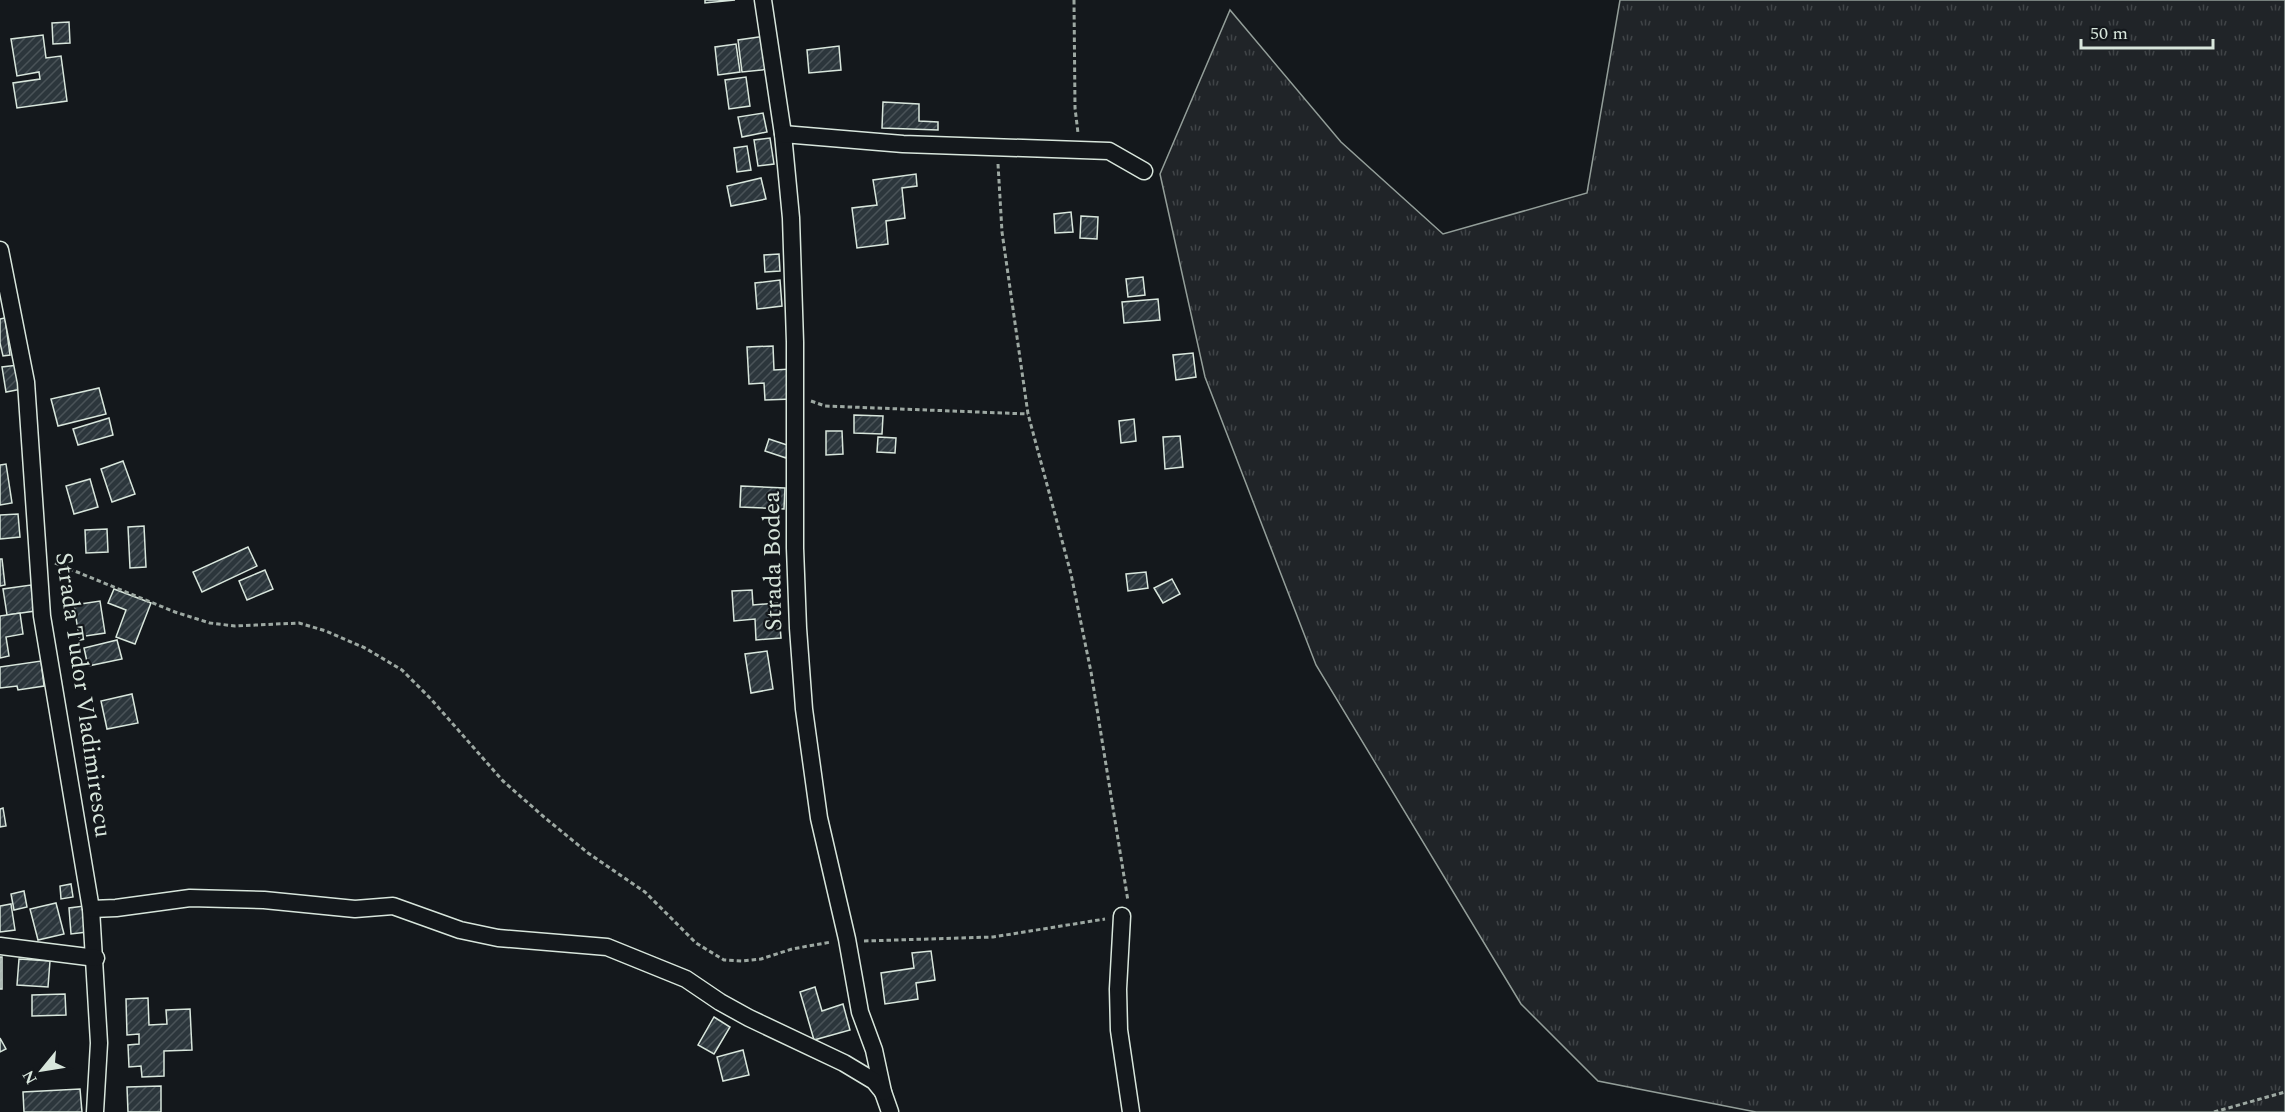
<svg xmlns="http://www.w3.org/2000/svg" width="2285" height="1112" font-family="Spectral,serif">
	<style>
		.grass { fill: url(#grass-tufts); stroke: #939e99; stroke-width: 1.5 }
		.building { fill: url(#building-hatch); stroke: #d8e6dc; stroke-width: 1.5 }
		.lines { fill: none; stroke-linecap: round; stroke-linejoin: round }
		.street-casing { stroke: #d8e6dc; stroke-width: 19 }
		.path { stroke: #9da8a2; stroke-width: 3; stroke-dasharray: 4.5 3; stroke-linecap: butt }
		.street { stroke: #14181c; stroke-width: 16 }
		.labels { text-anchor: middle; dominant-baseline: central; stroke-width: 4.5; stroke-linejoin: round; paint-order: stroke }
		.street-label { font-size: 24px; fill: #d8e6dc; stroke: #14181c }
	</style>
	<defs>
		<pattern id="grass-tufts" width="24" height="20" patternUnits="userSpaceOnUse" patternTransform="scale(1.5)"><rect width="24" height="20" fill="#202428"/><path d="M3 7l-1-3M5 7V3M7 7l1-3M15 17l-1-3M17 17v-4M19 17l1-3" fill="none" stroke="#404447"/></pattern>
		<pattern id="building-hatch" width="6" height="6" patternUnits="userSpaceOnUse" patternTransform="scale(1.5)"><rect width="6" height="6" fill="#2c363c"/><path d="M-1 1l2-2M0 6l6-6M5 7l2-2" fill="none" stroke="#4a5358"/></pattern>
	</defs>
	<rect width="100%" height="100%" fill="#14181c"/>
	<path class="grass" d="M1620 0H2285V1112H1756L1598 1081 1521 1004 1316 665 1205 377 1160 174 1230 10 1341 142 1443 234 1587 193Z"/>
	<g class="building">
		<path d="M705 0H735L705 3Z"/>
		<path d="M69 22 70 43 53 44 52 23Z"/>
		<path d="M43 35 46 58 61 56 67 101 17 108 13 83 40 79 39 72 17 76 11 39Z"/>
		<path d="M766 36 770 69 742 72 738 40Z"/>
		<path d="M736 44 740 72 718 75 715 47Z"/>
		<path d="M839 46 841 70 809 73 807 50Z"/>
		<path d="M746 77 750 106 729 109 725 80Z"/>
		<path d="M883 102 919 104V121L938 122V130L882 128Z"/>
		<path d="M763 113 767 132 742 137 738 117Z"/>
		<path d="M770 138 774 164 758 166 754 140Z"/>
		<path d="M747 146 751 170 737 172 734 148Z"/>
		<path d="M916 174 917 186 902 188 905 218 886 221 888 244 857 248 852 208 877 205 873 180Z"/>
		<path d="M761 178 766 199 731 206 727 186Z"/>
		<path d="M1071 212 1073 232 1055 233 1054 214Z"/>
		<path d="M1081 216 1098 217 1097 239 1080 238Z"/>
		<path d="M779 254 780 271 765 272 764 255Z"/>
		<path d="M1143 277 1145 295 1128 297 1126 279Z"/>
		<path d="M780 280 782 306 757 309 755 283Z"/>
		<path d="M1158 299 1160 320 1124 323 1122 302Z"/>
		<path d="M5 318 10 355 3 356 0 343V319Z"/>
		<path d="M773 346 774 370 791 369 792 399 765 400 764 383 749 384 747 347Z"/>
		<path d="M1193 353 1196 377 1176 380 1173 355Z"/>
		<path d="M18 365 22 389 6 392 2 367Z"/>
		<path d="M99 388 106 414 58 426 51 399Z"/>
		<path d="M854 415 883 416 882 434 854 433Z"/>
		<path d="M109 418 113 435 78 445 73 429Z"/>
		<path d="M1134 419 1136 441 1121 443 1119 421Z"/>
		<path d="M826 431H842L843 454 826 455Z"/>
		<path d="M1180 436 1183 467 1165 469 1163 437Z"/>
		<path d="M878 437 896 438 895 453 877 452Z"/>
		<path d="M769 439 790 446 786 458 765 451Z"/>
		<path d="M123 461 135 494 112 502 101 469Z"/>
		<path d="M6 464 12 503 0 505V465Z"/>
		<path d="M90 479 98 507 74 514 66 486Z"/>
		<path d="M741 486 785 488 784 509 740 507Z"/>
		<path d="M18 514 20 537 0 539V515Z"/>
		<path d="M144 526 146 567 130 568 128 527Z"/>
		<path d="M107 529 108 552 86 553 85 530Z"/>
		<path d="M248 547 257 566 202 592 193 572Z"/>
		<path d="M0 559H2L5 585 0 586Z"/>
		<path d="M265 570 273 589 247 600 239 581Z"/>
		<path d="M1146 572 1148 588 1128 591 1126 574Z"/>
		<path d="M1172 579 1180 594 1163 603 1154 588Z"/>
		<path d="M31 585 35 611 7 615 3 589Z"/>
		<path d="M114 589 151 603 135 644 116 637 126 610 108 603Z"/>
		<path d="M752 590 753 605 778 603 781 638 756 640 755 619 734 621 732 591Z"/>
		<path d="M100 601 105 633 79 637 74 605Z"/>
		<path d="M20 613 23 634 6 637 9 656 0 658V616Z"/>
		<path d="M117 640 122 659 88 666 84 648Z"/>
		<path d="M767 651 773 689 751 693 745 654Z"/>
		<path d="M41 661 44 686 18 690 17 686 0 688V667Z"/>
		<path d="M132 694 138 723 107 729 101 701Z"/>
		<path d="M3 808 6 826 0 827V809Z"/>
		<path d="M71 884 73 897 61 899 60 886Z"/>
		<path d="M24 891 27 907 14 910 11 894Z"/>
		<path d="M56 903 64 934 38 940 30 909Z"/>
		<path d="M11 904 15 930 0 932V906Z"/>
		<path d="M84 906 87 932 71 934 69 908Z"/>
		<path d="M931 951 935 980 916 983 918 999 885 1004 881 973 914 968 912 953Z"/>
		<rect x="0" y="957" width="2" height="32"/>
		<path d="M19 959 50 961 48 987 17 985Z"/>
		<path d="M815 987 822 1011 843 1004 850 1030 814 1040 800 992Z"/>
		<path d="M65 994 66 1015 32 1016V995Z"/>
		<path d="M148 998 149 1025 167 1024 166 1010 190 1009 192 1050 164 1051V1076L142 1077 141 1066 129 1067 128 1045 139 1044V1034L127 1035 126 999Z"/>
		<path d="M714 1017 730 1027 714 1054 698 1045Z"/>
		<path d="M0 1038 6 1049 0 1052Z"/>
		<path d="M743 1050 749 1075 723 1081 717 1057Z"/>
		<path d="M161 1086V1112H128L127 1087Z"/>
		<path d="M80 1089 82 1112H24L23 1092Z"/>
	</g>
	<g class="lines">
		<g class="street-casing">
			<g id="street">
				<path d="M763 0 783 134 791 218 795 342V548L798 628 804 709 819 818 847 939 860 1012 874 1050 883 1092 890 1112"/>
				<path d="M783 134 903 144 1109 151 1144 171"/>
				<path d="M0 250 26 382 42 616 91 909 99 1043 95 1112"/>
				<path d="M91 909 116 908 190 898 264 900 355 909 393 906 460 930 498 938 607 947 686 979 720 1002 749 1018 844 1063 874 1081 883 1092"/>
				<path d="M1122 916 1118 989 1119 1030 1131 1112"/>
				<path d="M0 946 96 958"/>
			</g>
		</g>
		<g class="path">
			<path d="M1074 0 1075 108 1078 133"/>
			<path d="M998 164 1002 232 1028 414 1071 574 1091 672 1128 901"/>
			<path d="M811 401 825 406 1028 414"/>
			<path d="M55 563 175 612 210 623 235 626 299 623 326 631 365 648 402 670 430 698 503 781 544 817 588 853 645 892 696 943 724 960 742 961 761 959 792 949 831 942"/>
			<path d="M864 941 993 937 1105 919"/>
			<path d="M2214 1112 2285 1092"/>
		</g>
		<use href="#street" class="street"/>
	</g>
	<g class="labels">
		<g class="street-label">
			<text transform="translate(773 561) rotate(-91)">Strada Bodea</text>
			<text transform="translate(83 695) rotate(82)">Strada Tudor Vladimirescu</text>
		</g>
	</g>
	<g transform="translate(42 1070) rotate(240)" stroke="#14181c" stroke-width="4.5" paint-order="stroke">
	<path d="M0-4.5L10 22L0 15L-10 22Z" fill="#d8e6dc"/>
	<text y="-9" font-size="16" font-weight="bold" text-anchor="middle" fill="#d8e6dc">N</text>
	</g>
	<path d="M2081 39v9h132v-9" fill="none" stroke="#d8e6dc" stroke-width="3"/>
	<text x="2090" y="39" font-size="18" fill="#d8e6dc" stroke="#14181c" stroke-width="4.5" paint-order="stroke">50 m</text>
</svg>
